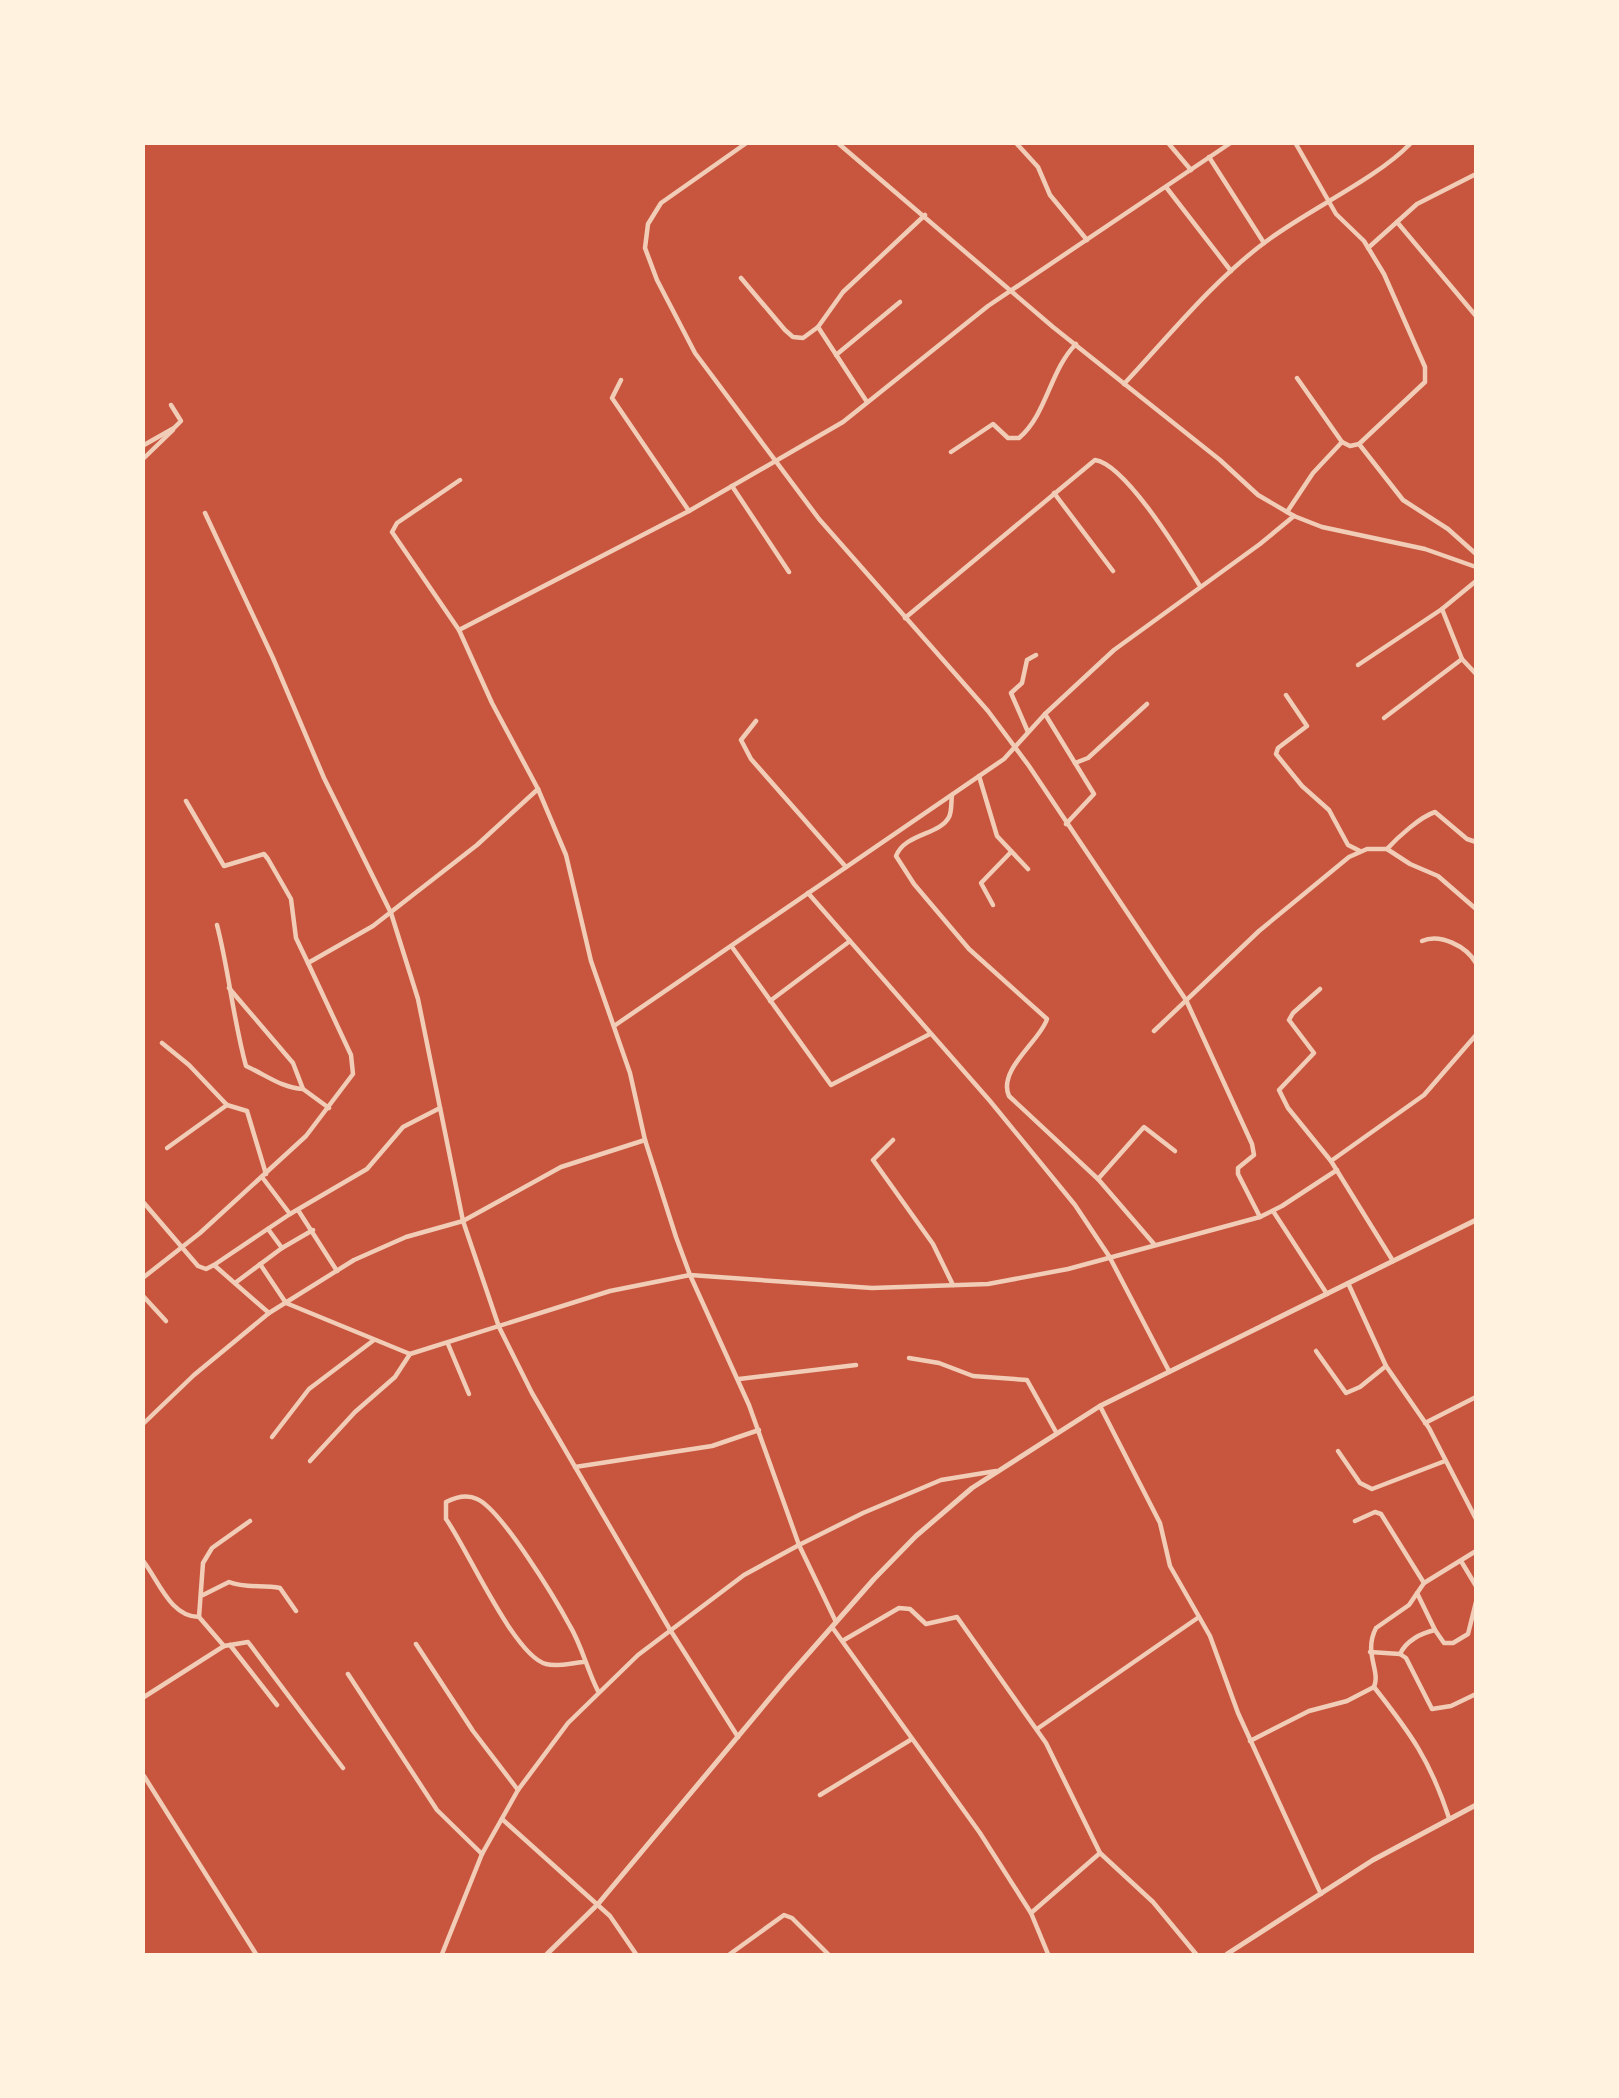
<svg xmlns="http://www.w3.org/2000/svg" width="1619" height="2098" font-family="Roboto,sans-serif">
	<style>
		.lines { fill: none; stroke-linecap: round; stroke-linejoin: round }
		.minor { stroke: #f1ccb7; stroke-width: 4.5 }
		.tertiary { stroke: #f1ccb7; stroke-width: 5 }
	</style>
	<rect width="100%" height="100%" fill="#c8553d"/>
	<g class="lines">
		<g class="minor">
			<path d="M745 144 661 203 648 224 645 248 657 280 695 353 819 519 988 711 1029 766 1186 1000 1252 1144 1254 1155 1238 1168V1174L1260 1217"/>
			<path d="M839 144 1053 327 1220 460 1258 495 1294 516 1322 527 1425 549 1476 567"/>
			<path d="M1017 144 1038 167 1050 195 1087 240"/>
			<path d="M1169 144 1191 170"/>
			<path d="M1296 144 1336 214 1364 241 1384 274 1425 367V382L1359 444 1350 446 1342 442"/>
			<path d="M1209 157 1264 243"/>
			<path d="M1166 187 1231 271"/>
			<path d="M1397 222 1476 316"/>
			<path d="M1368 248 1417 204 1476 174"/>
			<path d="M741 278 785 330 793 337 803 338 818 327 843 292 925 215"/>
			<path d="M818 327 867 402"/>
			<path d="M836 355 900 302"/>
			<path d="M621 380 612 398 689 511"/>
			<path d="M1124 384C1169 336 1211 283 1264 243 1307 210 1375 180 1410 144"/>
			<path d="M1359 444 1403 500 1448 529 1476 554"/>
			<path d="M144 445 174 428 181 421 171 405"/>
			<path d="M951 452 993 424 1008 438H1019C1047 414 1050 370 1076 344"/>
			<path d="M144 458 173 430"/>
			<path d="M460 480 397 523 392 532 459 630 492 703 538 789 566 855 591 961 630 1073 645 1140 676 1237 690 1275 749 1405 799 1545 836 1622"/>
			<path d="M732 486 789 572"/>
			<path d="M1054 493 1113 571"/>
			<path d="M1287 512 1313 473 1342 442 1297 378"/>
			<path d="M205 513 273 658 324 778 391 913 418 999 463 1221 499 1327 532 1393 669 1628 738 1737"/>
			<path d="M1476 581 1442 609 1462 659 1476 674"/>
			<path d="M905 618 1095 460C1126 464 1183 559 1200 586"/>
			<path d="M459 630 689 511 843 422 988 306 1229 144"/>
			<path d="M1358 665 1442 609"/>
			<path d="M1286 695 1307 726 1278 748 1276 754 1302 786 1329 810 1348 845 1360 851"/>
			<path d="M1045 714 1075 763 1088 758 1147 704"/>
			<path d="M1384 718 1462 659"/>
			<path d="M756 721 741 740 751 759 846 867"/>
			<path d="M1028 732 1011 693 1022 683 1027 660 1036 655"/>
			<path d="M979 776 997 836 1028 869"/>
			<path d="M952 795C951 802 952 811 949 817 940 835 905 833 896 856L914 884 969 949 1047 1019C1041 1040 997 1070 1009 1096L1098 1179 1154 1244"/>
			<path d="M186 801 224 866 264 854 268 859 291 899 296 938 308 963"/>
			<path d="M1066 824 1094 794 1075 763"/>
			<path d="M1387 849C1398 837 1420 817 1435 812L1467 839 1476 842"/>
			<path d="M808 893 990 1101 1075 1205 1109 1256 1169 1371"/>
			<path d="M993 905 981 883 1011 852"/>
			<path d="M217 925C229 971 233 1019 246 1066 266 1075 282 1088 303 1089"/>
			<path d="M1422 941C1440 933 1466 946 1476 963"/>
			<path d="M732 947 831 1085 930 1034"/>
			<path d="M229 988 293 1063 303 1089 329 1108"/>
			<path d="M1320 989 1293 1013 1289 1020 1314 1053 1279 1090 1288 1108 1331 1161 1393 1261"/>
			<path d="M770 1001 850 941"/>
			<path d="M614 1026 1004 759 1045 714 1114 650 1260 544 1294 516"/>
			<path d="M1154 1031 1259 931 1349 857 1367 849H1387L1410 864 1438 876 1476 909"/>
			<path d="M162 1043 189 1065 227 1105 247 1111 266 1174"/>
			<path d="M893 1140 873 1160 933 1244 953 1285"/>
			<path d="M167 1148 227 1105"/>
			<path d="M1331 1161 1424 1095 1476 1035"/>
			<path d="M262 1177 290 1214"/>
			<path d="M1098 1179 1144 1127 1175 1151"/>
			<path d="M144 1203 198 1266 206 1269 214 1265 269 1313"/>
			<path d="M298 1210 337 1271"/>
			<path d="M1273 1211 1327 1294"/>
			<path d="M268 1229 282 1248"/>
			<path d="M260 1264 286 1303 410 1354 610 1291 690 1275 872 1288 988 1284 1068 1269 1260 1217 1282 1206 1337 1170"/>
			<path d="M214 1265 290 1214 367 1169 403 1127 440 1108"/>
			<path d="M144 1277 200 1233 306 1136 353 1074 351 1055 308 963 373 926 477 845 538 789"/>
			<path d="M235 1283 282 1248 313 1230"/>
			<path d="M1348 1283 1386 1366 1429 1428 1476 1519"/>
			<path d="M144 1297 166 1321"/>
			<path d="M448 1344 469 1394"/>
			<path d="M1316 1351 1346 1393 1360 1387 1386 1366"/>
			<path d="M909 1358 939 1363 973 1376 1027 1380 1056 1432"/>
			<path d="M739 1379 856 1365"/>
			<path d="M1100 1406 1160 1523 1170 1566 1210 1636 1238 1713 1321 1894"/>
			<path d="M144 1423 194 1375 269 1313 354 1260 406 1237 463 1221 561 1167 645 1140"/>
			<path d="M1425 1423 1476 1397"/>
			<path d="M272 1437 309 1389 374 1340"/>
			<path d="M1338 1451 1360 1483 1372 1489 1445 1461"/>
			<path d="M310 1461 355 1412 395 1377 410 1354"/>
			<path d="M575 1467 712 1446 759 1430"/>
			<path d="M1355 1521 1375 1512 1381 1514 1424 1583"/>
			<path d="M1461 1561 1476 1586"/>
			<path d="M144 1562C159 1582 171 1617 199 1617L224 1646"/>
			<path d="M1417 1593 1435 1630"/>
			<path d="M203 1595 229 1582C246 1589 263 1584 280 1588L296 1611"/>
			<path d="M199 1617 203 1563 212 1548 250 1521"/>
			<path d="M832 1627 980 1833 1031 1913 1048 1954"/>
			<path d="M844 1640 899 1608 910 1609 926 1624 957 1617 1046 1743 1100 1853 1153 1902 1196 1954"/>
			<path d="M416 1644 473 1731 518 1790"/>
			<path d="M230 1645 277 1705"/>
			<path d="M1370 1652 1400 1654 1406 1658 1432 1709 1451 1706 1476 1694"/>
			<path d="M1400 1654C1406 1641 1421 1633 1435 1630L1444 1643H1453L1468 1634 1476 1602"/>
			<path d="M583 1662C571 1663 558 1667 546 1664 514 1656 467 1548 446 1519V1502C456 1497 467 1494 477 1499 501 1509 556 1600 570 1626 582 1646 587 1670 598 1691"/>
			<path d="M348 1674 437 1810 482 1854"/>
			<path d="M1374 1687C1411 1734 1430 1760 1449 1818"/>
			<path d="M144 1697 224 1646 248 1642 343 1768"/>
			<path d="M1037 1729 1199 1617"/>
			<path d="M1250 1741 1309 1711 1347 1701 1374 1687C1381 1671 1363 1653 1376 1628L1409 1605 1424 1583 1476 1551"/>
			<path d="M144 1776 256 1954"/>
			<path d="M820 1795 912 1739"/>
			<path d="M502 1819 610 1916 636 1954"/>
			<path d="M1031 1913 1100 1853"/>
			<path d="M442 1954 482 1854 518 1790 568 1723 638 1655 744 1575 799 1545 863 1513 941 1480 996 1471"/>
			<path d="M730 1954 784 1915 792 1918 828 1954"/>
		</g>
		<g class="tertiary">
			<path d="M547 1954 598 1904 786 1679 874 1579 916 1536 972 1488 1100 1406 1476 1220"/>
			<path d="M1227 1954 1373 1860 1476 1805"/>
		</g>
	</g>
	<rect width="1619" height="2098" fill="none" stroke="#fff3e0" stroke-width="290"/>
</svg>
